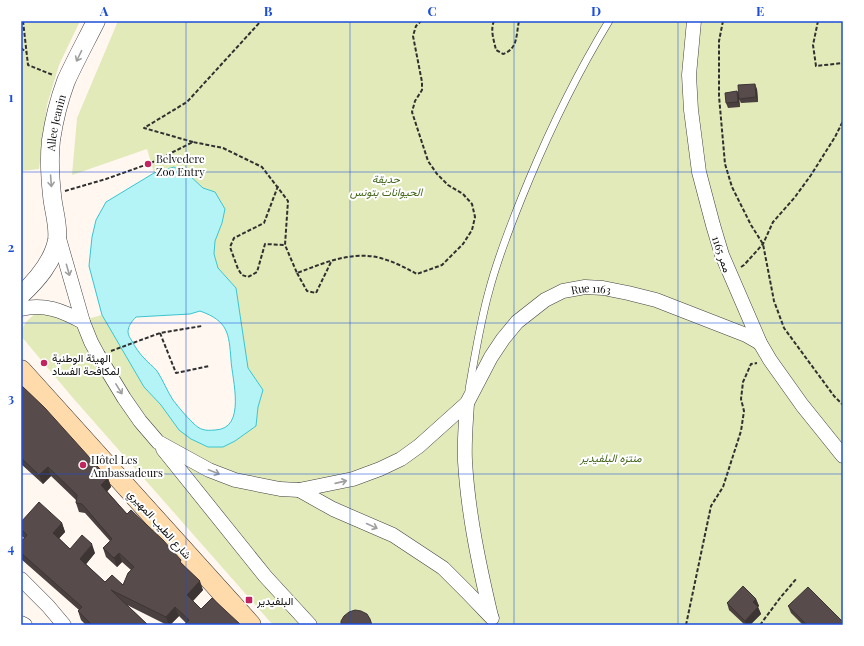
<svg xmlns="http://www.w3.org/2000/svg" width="864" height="646" font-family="'Playfair Display',Vazirmatn,serif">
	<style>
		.green { fill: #e2eab9 }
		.water { fill: #b4f4f7; stroke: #3ac4cf; fill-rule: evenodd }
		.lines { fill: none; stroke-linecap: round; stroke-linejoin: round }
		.service-casing { stroke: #414141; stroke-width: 8 }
		.minor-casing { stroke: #414141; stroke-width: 15 }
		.tertiary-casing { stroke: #414141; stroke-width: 19 }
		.secondary-casing { stroke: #303030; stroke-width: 21 }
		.path { stroke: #303030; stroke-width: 2; stroke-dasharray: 4 2; stroke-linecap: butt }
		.service { stroke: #fff; stroke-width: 7 }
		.minor { stroke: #fff; stroke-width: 14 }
		.tertiary { stroke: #fff; stroke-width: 18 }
		.secondary { stroke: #ffdbab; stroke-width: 20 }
		.wall { fill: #4b4040 }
		.shaded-wall { fill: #3d3434 }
		.building { fill: #574b4b; stroke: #3d3434 }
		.oneway { stroke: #9f9f9f }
		.grid { fill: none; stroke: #1d4ed8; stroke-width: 1; stroke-opacity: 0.55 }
		.poi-dot { fill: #c1245e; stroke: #fff; stroke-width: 1.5 }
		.labels { text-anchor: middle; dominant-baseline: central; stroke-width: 4; stroke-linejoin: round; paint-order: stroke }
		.street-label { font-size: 11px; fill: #0e0e0e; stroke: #fff }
		.poi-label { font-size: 11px; fill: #0e0e0e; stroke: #fff; text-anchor: start }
		.park-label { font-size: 11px; font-style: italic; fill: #45681d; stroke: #fff }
		.neatline { fill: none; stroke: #1d4ed8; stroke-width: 1.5 }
		.grid-label { font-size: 13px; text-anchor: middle; font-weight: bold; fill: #1d4ed8 }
	</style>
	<rect width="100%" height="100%" fill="#fff7f0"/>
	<g class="green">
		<path d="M21 21H80L59 65 47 105 39 169 21 171Z"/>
		<path d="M118 21H843V625H273L73 398 21 336C21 324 30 318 39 311L76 322 102 315 144 387 161 405 179 430 191 439 208 447 256 426 258 407 263 390 248 368 236 288 218 268 214 254 215 241 222 223 225 209 215 192 203 188 189 175 174 167 154 173 147 149 72 175 77 118Z"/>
	</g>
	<path class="water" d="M174 167 189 175 203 188 215 192 225 209 222 223 215 241 214 254 218 268 236 288 248 368 263 390 258 407 256 426 235 441 223 447H208L191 439 179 430 161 405 144 387 102 315 89 266 92 237 96 220 106 202 154 173ZM200 311C228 321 229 333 231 360 232 379 247 429 215 430 205 431 200 430 193 423 186 416 179 408 173 400 167 391 163 380 157 371 153 366 148 363 144 358 139 353 135 347 132 341 130 338 128 335 128 332 128 326 132 321 136 317L190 314Z"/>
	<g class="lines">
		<g class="service-casing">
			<path id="service" d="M469 389C475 356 480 323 489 291 499 253 514 216 529 180 552 125 578 72 609 21"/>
		</g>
		<g class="minor-casing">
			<g id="minor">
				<path d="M694 21 689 75 691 110 699 172 713 225 722 255 760 343 770 360 802 405 843 456"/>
				<path id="s1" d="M58 235 83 322 91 342 98 355 124 398 140 421 158 442 209 470 235 480 280 489 299 490 353 479 380 469 401 459 419 446 467 403 491 357 503 339 517 322 545 300 563 291 585 287 603 288 628 293 656 300 746 335 760 343"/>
				<path d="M21 309C44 303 63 311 83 322"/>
				<path d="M467 403C466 422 464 442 465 461 468 513 479 565 491 616"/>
				<path d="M163 449 265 576 310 625"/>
				<path d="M299 490 333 509 393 535 443 568 468 593 492 618"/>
				<path d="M21 579 48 606 64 625"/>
				<path d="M21 623 25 625"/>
			</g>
		</g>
		<g class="tertiary-casing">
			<g id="tertiary">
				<path id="s2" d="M21 295C37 280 53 262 57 240 59 225 53 209 52 195 50 177 49 158 51 140 54 120 59 100 66 81 75 61 86 41 96 21"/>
			</g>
		</g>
		<g class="secondary-casing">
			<path id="secondary" d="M21 370 251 625"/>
		</g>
		<g class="path">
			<path d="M23 21 28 65 53 75"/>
			<path d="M494 21C490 30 494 41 496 50L503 54C518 49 516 35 519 21"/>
			<path d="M723 21 719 41V96L725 164 732 187 751 225 763 244 774 301 784 328 834 396 843 405"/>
			<path d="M818 21 813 45 816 66 843 63"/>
			<path d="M21 48 26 52"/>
			<path d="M193 142 144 128 187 102 261 21"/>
			<path d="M278 186 264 223 234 238 230 247 238 269 242 275 248 277 257 272 265 244 285 245"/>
			<path d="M65 191 106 179 151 163 193 142 223 148 262 167 288 201 285 245 297 273C319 265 343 254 368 256 385 257 402 266 417 274L442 265 463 244 472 230 475 217 472 204 463 194 448 185 437 174 428 161 412 112 415 101 422 90V82L413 36 416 26 421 21"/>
			<path d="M741 267 744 265 763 244 773 222 795 197 811 175 835 137 843 121"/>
			<path d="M297 273 307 291 316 293 331 262"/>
			<path d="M160 333 176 373 209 366"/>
			<path d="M111 351 160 333 202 326"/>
			<path d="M686 625 711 506 723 487 741 431 744 411 741 399 743 382 751 364 757 363"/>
			<path d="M760 625 780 598 797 578"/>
		</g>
		<use href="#service" class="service"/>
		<use href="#minor" class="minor"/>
		<use href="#tertiary" class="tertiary"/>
		<use href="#secondary" class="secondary"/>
	</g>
	<g class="wall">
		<path d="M757 89 758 102 741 103 739 99 740 107 728 108 726 103 737 91 739 95Z"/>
		<path d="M21 385 108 478 111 487 107 491 127 514 184 566 203 590 193 601 201 609 241 625 186 623 179 616 170 625H167L127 605 148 625H86L81 620 78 611 79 610 21 559V542L24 538 21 535V522L62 523 65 532 59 538 70 549 95 553 86 564 105 582 123 585 131 570 122 562 117 567 106 557 103 548 110 541 85 513 79 512 76 503V500L51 476 43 484 21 464Z"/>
		<path d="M756 599 759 606 758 607 761 614 750 625H745L729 610 727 603Z"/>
		<path d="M788 606 843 625H803L791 613Z"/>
	</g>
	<g class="shaded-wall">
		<path d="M755 84 757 89 758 102 756 97Z"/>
		<path d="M737 91 739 96 740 107 738 102Z"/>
		<path d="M48 467 51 476 43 484 39 475Z"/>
		<path d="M108 478 111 487 105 494 101 485Z"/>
		<path d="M62 523 65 532 56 542 53 533Z"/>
		<path d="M92 544 95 553 83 568 80 559Z"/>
		<path d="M119 553 122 562 117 567 114 558Z"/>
		<path d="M200 581 203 590 190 604 187 595Z"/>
		<path d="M756 599 759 606 756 609 753 602Z"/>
		<path d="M175 607 179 616 170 625H169L166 617Z"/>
		<path d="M758 607 761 614 750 625H746L745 621Z"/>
	</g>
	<g class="building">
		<path d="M755 84 756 97 739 99 738 85Z"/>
		<path d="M737 91 738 102 726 103 725 93Z"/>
		<path d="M21 385 45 408 108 478 101 485 127 514 131 510 163 540 181 560 180 562 200 581 187 595 201 609 212 598 241 625H184L189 620 175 607 166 617 111 590 148 625H92L78 611 82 607 21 553V542L27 535 21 529V522L39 502 62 523 53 533 70 549 82 535 92 544 80 559 105 582 112 575 123 585 128 573 134 567 119 553 114 558 103 548 112 539 82 504 76 503 77 495 48 467 39 475 21 458Z"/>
		<path d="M743 586 756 599 753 602 758 607 745 621 727 603Z"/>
		<path d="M808 587 843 622V625H807L788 606Z"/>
		<path d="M355 610 361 611 367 614 370 619 372 625H341V621L344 616 349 612Z"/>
	</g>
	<defs><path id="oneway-shaft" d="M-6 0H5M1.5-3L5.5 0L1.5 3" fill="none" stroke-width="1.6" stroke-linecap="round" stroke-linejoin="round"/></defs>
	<g class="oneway">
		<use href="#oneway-shaft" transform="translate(79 56) rotate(116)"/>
		<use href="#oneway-shaft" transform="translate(51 181) rotate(86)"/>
		<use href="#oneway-shaft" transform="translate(68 270) rotate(74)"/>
		<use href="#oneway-shaft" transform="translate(119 389) rotate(58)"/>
		<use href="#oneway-shaft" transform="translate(214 472) rotate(21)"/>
		<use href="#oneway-shaft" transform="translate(341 482) rotate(-13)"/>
		<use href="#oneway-shaft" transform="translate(372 526) rotate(25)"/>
	</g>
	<path class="grid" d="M186 21V625M350 21V625M514 21V625M678 21V625M21 172H843M21 323H843M21 474H843"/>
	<g class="poi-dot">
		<circle cx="148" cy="164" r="4"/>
		<circle cx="44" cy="363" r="4"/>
		<circle cx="83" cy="465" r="4"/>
		<rect x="245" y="596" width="8" height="8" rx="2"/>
	</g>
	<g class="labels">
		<g class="street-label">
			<text stroke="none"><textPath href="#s2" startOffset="185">Allee Jeanin</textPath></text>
			<text transform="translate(722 254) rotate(71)">ممر 1165</text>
			<text stroke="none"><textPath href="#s1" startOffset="757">Rue 1163</textPath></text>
			<text transform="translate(160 524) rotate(48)">شارع الطيب المهيري</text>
		</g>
		<g class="poi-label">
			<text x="156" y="158">Belvedere<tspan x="156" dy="13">Zoo Entry</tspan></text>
			<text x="52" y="357">الهيئة الوطنية<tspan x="52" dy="13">لمكافحة الفساد</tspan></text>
			<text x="91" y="459">Hôtel Les<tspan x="91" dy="13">Ambassadeurs</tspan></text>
			<text x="257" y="600">البلفيدير</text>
		</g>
		<g class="park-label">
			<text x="386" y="178">حديقة<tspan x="386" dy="13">الحيوانات بتونس</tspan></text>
			<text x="611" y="457">منتزه البلفيدير</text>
		</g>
	</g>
	<rect width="864" height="646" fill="none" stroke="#ffffff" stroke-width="44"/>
	<rect x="22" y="22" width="820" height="602" class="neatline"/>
	<g class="grid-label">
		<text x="104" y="16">A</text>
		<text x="268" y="16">B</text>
		<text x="432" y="16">C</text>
		<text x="596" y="16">D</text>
		<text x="760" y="16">E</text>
		<text x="11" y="102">1</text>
		<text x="11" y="252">2</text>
		<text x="11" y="403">3</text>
		<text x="11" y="553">4</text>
	</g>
</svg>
